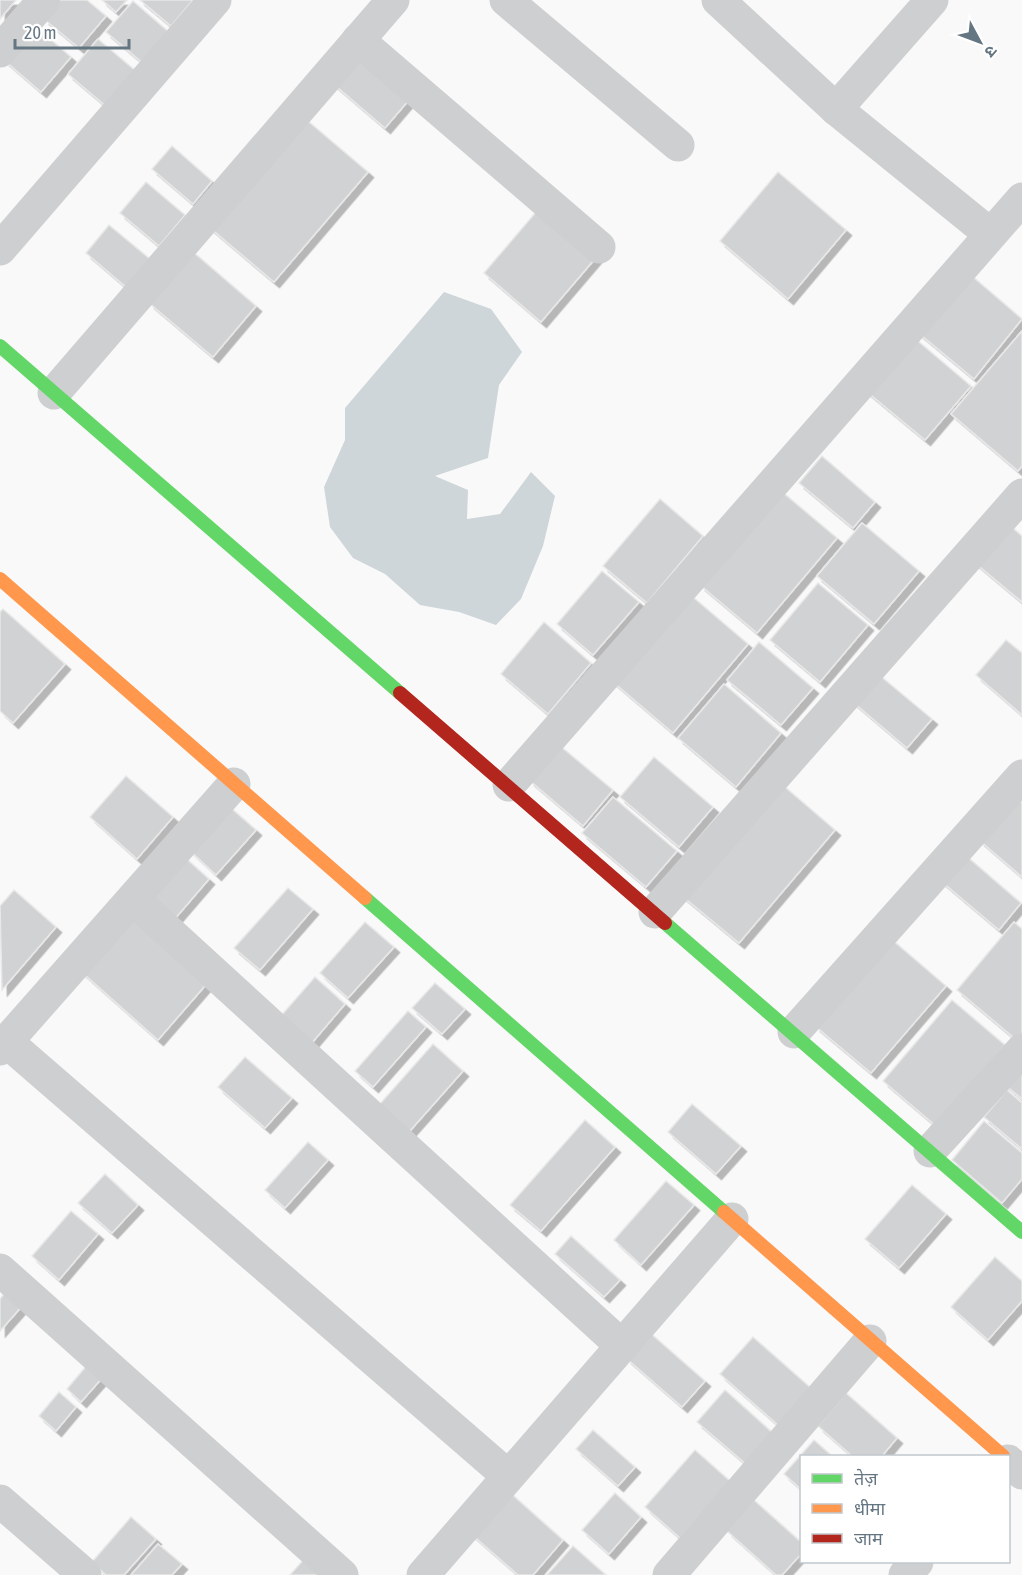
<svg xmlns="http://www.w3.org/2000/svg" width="1022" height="1575" font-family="'Asap Condensed','Noto Sans Devanagari',sans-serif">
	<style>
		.water { fill: #ced6d9 }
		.building { fill: #d0d2d3; stroke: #e8e8e8; stroke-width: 1.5; filter: url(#shadow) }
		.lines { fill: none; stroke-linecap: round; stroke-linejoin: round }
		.street { stroke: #cecfd0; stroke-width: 33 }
		.fast { stroke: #63d668; stroke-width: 14 }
		.slow { stroke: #ff974d; stroke-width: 14 }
		.jam { stroke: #b3261e; stroke-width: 14 }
	</style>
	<defs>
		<filter id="shadow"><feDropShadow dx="5.5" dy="5.5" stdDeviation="0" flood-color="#0004"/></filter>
	</defs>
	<rect width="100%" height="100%" fill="#f9f9f9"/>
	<path class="water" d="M444 292 491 309 522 352 499 385 488 458 435 476 468 490 467 519 500 514 531 472 555 496 543 546 521 599 496 625 459 612 420 605 385 574 353 558 330 527 324 487 345 440V408Z"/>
	<g class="building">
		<path d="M0 0H16L0 19Z"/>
		<path d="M61 0H87L106 16 79 48 44 19Z"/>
		<path d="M102 0H127L116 12Z"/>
		<path d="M140 0H193L171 26Z"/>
		<path d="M133 1 170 33 144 64 106 32Z"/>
		<path d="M34 25 71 57 41 92 4 60Z"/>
		<path d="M98 39 137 72 108 108 68 74Z"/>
		<path d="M360 47 414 94 385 128 330 81Z"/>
		<path d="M302 116 368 172 274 282 209 227Z"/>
		<path d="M172 146 212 181 193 204 152 169Z"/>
		<path d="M778 172 846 230 788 299 720 241Z"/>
		<path d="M146 182 185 215 159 246 120 213Z"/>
		<path d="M542 205 599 254 541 322 484 273Z"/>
		<path d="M109 225 150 259 126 287 86 253Z"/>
		<path d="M192 251 256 306 213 357 149 303Z"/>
		<path d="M965 270 1022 319 974 379 915 330Z"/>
		<path d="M1022 331V466L1018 471 951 414Z"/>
		<path d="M912 336 971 386 925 440 866 391Z"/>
		<path d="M822 456 875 502 853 528 799 483Z"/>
		<path d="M781 491 837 538 757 633 700 585Z"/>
		<path d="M660 499 703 536 647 603 603 566Z"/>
		<path d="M862 523 919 571 874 624 817 576Z"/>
		<path d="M1007 523 1022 536V602L974 562Z"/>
		<path d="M602 571 639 602 593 655 557 624Z"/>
		<path d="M818 583 868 625 820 682 770 640Z"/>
		<path d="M687 592 748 644 673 733 612 681Z"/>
		<path d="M3 609 65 664 13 723 0 711V612Z"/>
		<path d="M544 622 591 663 548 714 501 674Z"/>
		<path d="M1006 640 1022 653V715L976 675Z"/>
		<path d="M759 642 813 688 781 725 727 680Z"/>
		<path d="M872 669 932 719 907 748 847 697Z"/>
		<path d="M724 684 781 733 736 787 678 738Z"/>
		<path d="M559 745 613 790 583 826 529 780Z"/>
		<path d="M654 757 713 807 679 847 620 797Z"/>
		<path d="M126 776 173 817 137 859 90 817Z"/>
		<path d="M778 781 835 830 739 943 681 895Z"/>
		<path d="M613 797 677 851 646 887 582 833Z"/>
		<path d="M1015 797 1022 803V877L979 840Z"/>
		<path d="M223 801 256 830 216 875 184 845Z"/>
		<path d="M180 853 209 879 173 921 143 895Z"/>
		<path d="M964 854 1021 903 999 930 941 881Z"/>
		<path d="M288 888 313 909 260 970 234 948Z"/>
		<path d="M14 890 56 927 2 990 0 906Z"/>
		<path d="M128 908 210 980 158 1040 76 967Z"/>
		<path d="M365 922 394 947 348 998 320 973Z"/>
		<path d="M1014 922 1022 929V1038L1019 1042 957 990Z"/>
		<path d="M890 938 946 986 871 1073 815 1026Z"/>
		<path d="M315 977 345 1004 311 1044 280 1017Z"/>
		<path d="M435 983 465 1009 442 1034 412 1008Z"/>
		<path d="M952 1000 1005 1045 936 1126 883 1081Z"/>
		<path d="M408 1011 426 1027 373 1087 355 1071Z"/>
		<path d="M433 1044 463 1071 409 1132 379 1105Z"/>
		<path d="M245 1057 292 1098 265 1128 218 1087Z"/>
		<path d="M1022 1062V1099L1004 1084Z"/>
		<path d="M1007 1090 1022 1103V1149L984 1117Z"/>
		<path d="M692 1104 741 1146 716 1174 668 1132Z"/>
		<path d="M585 1120 615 1147 541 1231 510 1205Z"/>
		<path d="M984 1121 1022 1153V1179L1002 1203 952 1160Z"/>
		<path d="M308 1142 328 1160 285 1208 265 1190Z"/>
		<path d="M105 1174 138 1205 112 1233 78 1203Z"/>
		<path d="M666 1181 694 1205 641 1265 614 1240Z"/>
		<path d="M912 1185 946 1214 899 1268 865 1239Z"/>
		<path d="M71 1211 98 1234 59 1280 32 1256Z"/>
		<path d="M571 1236 620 1280 604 1297 555 1254Z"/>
		<path d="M995 1257 1022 1281V1301L988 1340 951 1307Z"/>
		<path d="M8 1289 24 1304 0 1331V1299Z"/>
		<path d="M649 1332 705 1381 682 1407 626 1358Z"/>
		<path d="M753 1337 812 1389 779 1426 720 1374Z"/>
		<path d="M88 1364 103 1377 81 1402 67 1389Z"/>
		<path d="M725 1390 774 1434 747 1465 697 1422Z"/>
		<path d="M59 1392 76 1407 56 1431 39 1416Z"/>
		<path d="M846 1393 897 1438 882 1456H852L818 1426Z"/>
		<path d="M593 1430 635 1467 618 1486 576 1449Z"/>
		<path d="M814 1440 832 1456H802V1490L784 1474Z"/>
		<path d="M695 1450 730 1481 680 1538 645 1507Z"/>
		<path d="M507 1490 563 1540 533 1575H518L469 1532Z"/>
		<path d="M615 1493 641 1517 609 1554 582 1530Z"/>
		<path d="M754 1500 802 1543V1553L782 1575H776L727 1531Z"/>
		<path d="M131 1517 156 1539 124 1575H106L92 1562Z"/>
		<path d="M158 1544 182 1564 172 1575H131Z"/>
		<path d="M573 1546 606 1575H547Z"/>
		<path d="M305 1558 323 1575H290Z"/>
	</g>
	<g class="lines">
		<g class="street">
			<path d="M506 0 678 145"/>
			<path d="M718 0 836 109 990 234"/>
			<path d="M358 40 599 247"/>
			<path d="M0 51 44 0"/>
			<path d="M836 109 932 0"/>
			<path d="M0 249 215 0"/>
			<path d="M54 393 393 0"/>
			<path d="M509 785 1022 199"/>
			<path d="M133 899 622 1346"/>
			<path d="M655 912 1022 495"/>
			<path d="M794 1032 1022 776"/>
			<path d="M7 1042 508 1476"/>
			<path d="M0 1049 234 784"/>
			<path d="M930 1151 1022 1050"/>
			<path d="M0 1270 342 1575"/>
			<path d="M1008 1461 1022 1473"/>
			<path d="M0 1501 85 1575"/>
			<path d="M423 1575 732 1219"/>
			<path d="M669 1575 870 1341"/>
			<path d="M905 1575 917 1562"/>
		</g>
		<g class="fast">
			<path d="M0 346 400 693"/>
			<path d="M365 898 724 1212"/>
			<path d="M665 923 1022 1232"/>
		</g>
		<g class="slow">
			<path d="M0 579 365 898"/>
			<path d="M724 1212 1003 1456"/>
		</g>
		<path class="jam" d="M400 693 665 923"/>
	</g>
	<rect x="800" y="1455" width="210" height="108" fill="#ffffff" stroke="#c1c8cd" stroke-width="1.5"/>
	<rect x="812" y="1474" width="30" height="9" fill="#63d668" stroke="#c1c8cd" stroke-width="1.5"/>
	<text x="854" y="1485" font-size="18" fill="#657683">तेज़</text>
	<rect x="812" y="1504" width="30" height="9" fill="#ff974d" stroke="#c1c8cd" stroke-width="1.5"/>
	<text x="854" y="1515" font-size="18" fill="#657683">धीमा</text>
	<rect x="812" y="1534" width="30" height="9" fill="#b3261e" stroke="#c1c8cd" stroke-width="1.5"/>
	<text x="854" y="1545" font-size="18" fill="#657683">जाम</text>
	<g transform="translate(980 42) rotate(131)" stroke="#ffffff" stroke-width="4.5" paint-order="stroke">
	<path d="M0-4.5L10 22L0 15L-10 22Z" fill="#657683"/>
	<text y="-9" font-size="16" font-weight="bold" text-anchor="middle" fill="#657683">उ</text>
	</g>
	<path d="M15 39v9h114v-9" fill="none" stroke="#657683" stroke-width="3"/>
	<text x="24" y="39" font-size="18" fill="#657683" stroke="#ffffff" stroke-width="4.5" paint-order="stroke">20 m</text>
</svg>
